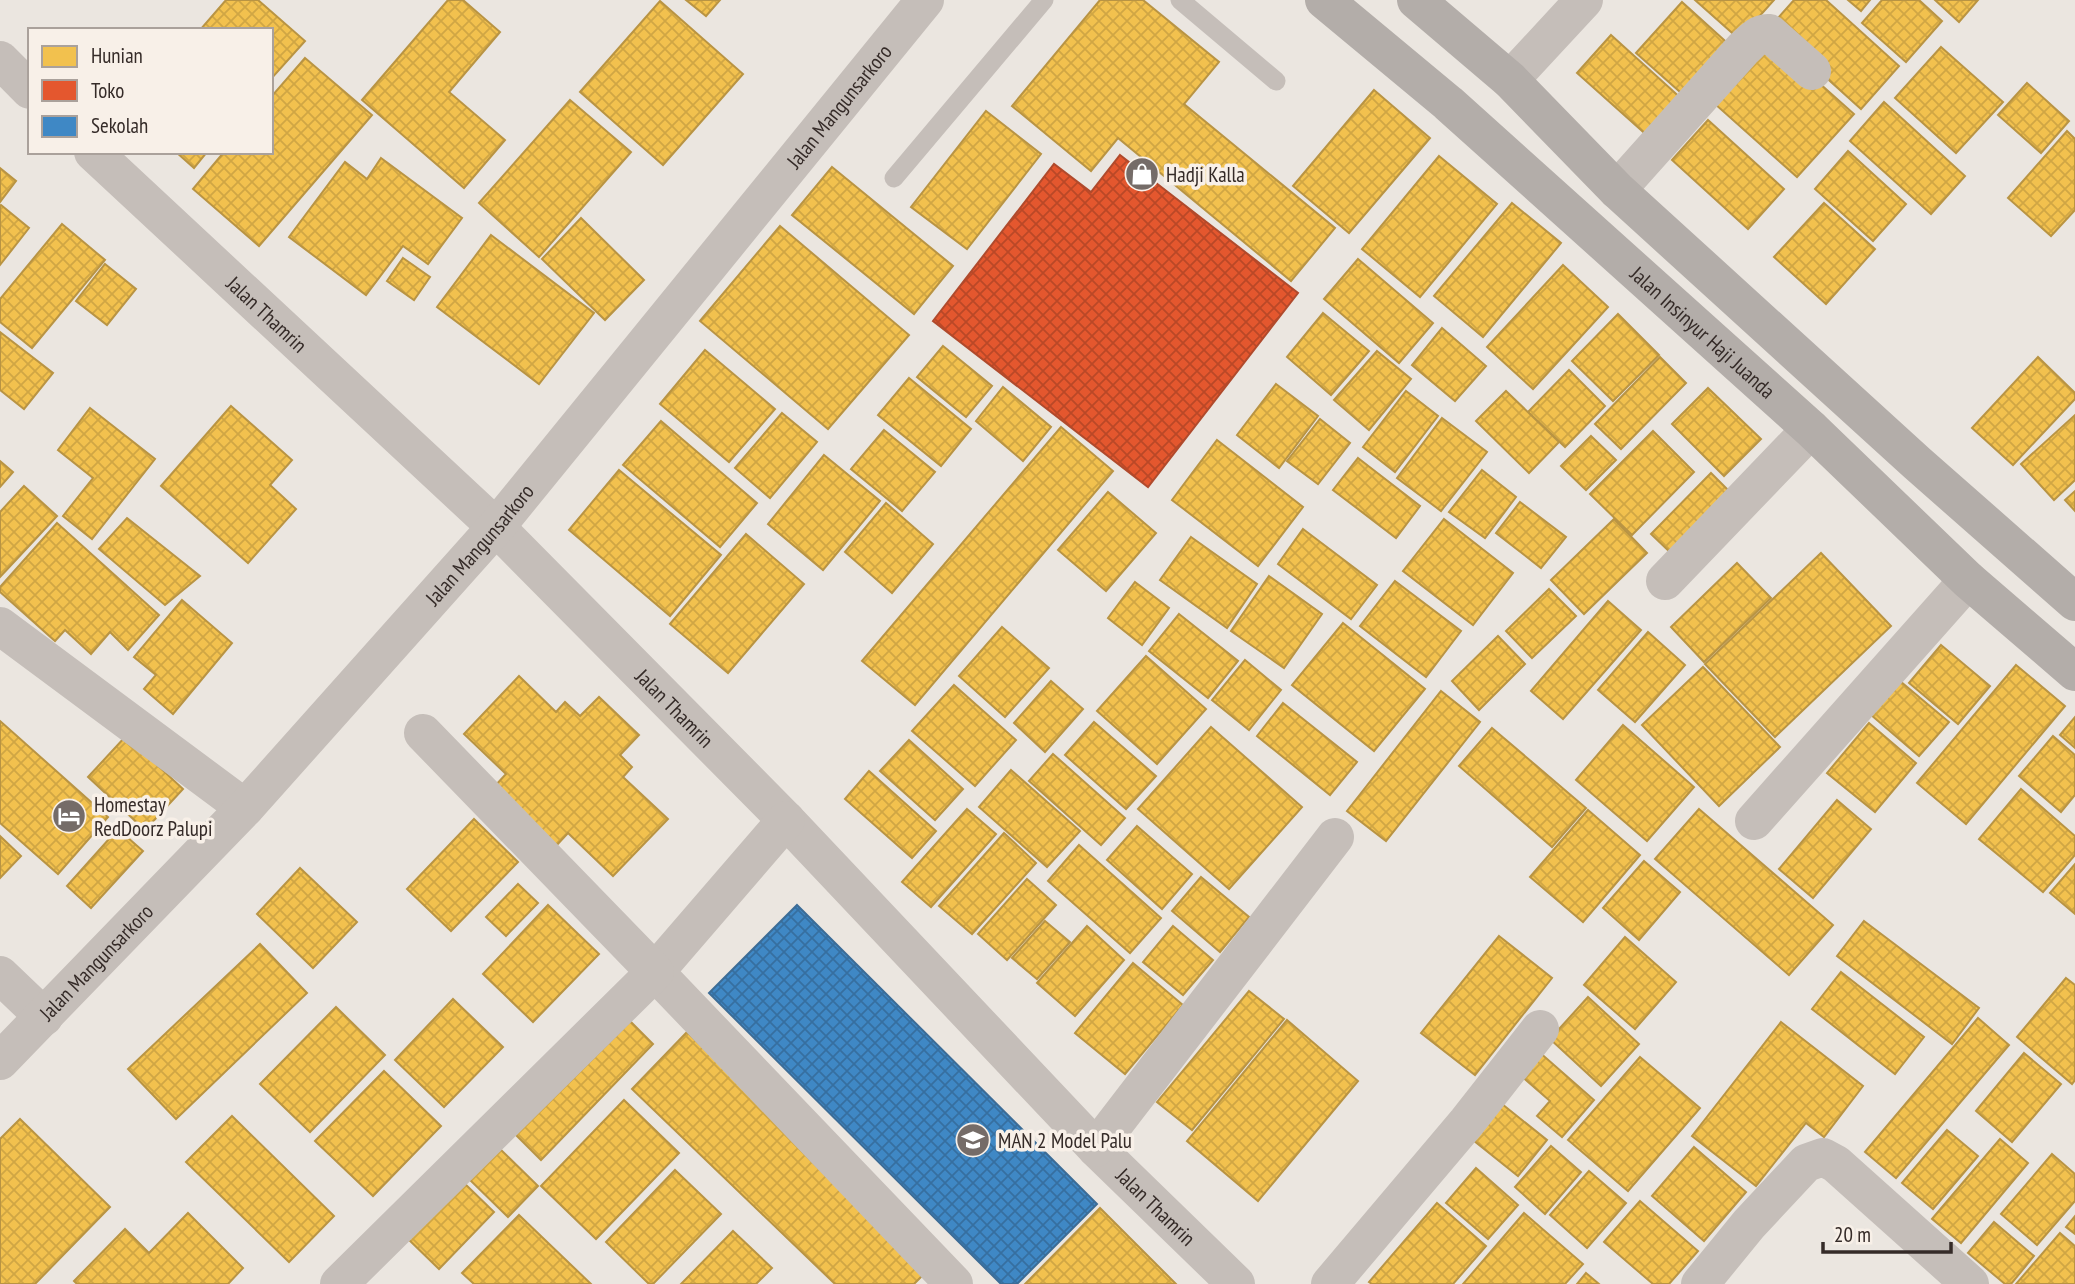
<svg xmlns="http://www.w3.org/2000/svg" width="2075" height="1284" font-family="'PT Sans Narrow',sans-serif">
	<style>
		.homes { fill: url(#homes-cross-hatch); stroke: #b99443; stroke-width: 2 }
		.shops { fill: url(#shops-cross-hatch); stroke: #b04a2c; stroke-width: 2 }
		.schools { fill: url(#schools-cross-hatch); stroke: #3c6c96; stroke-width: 2 }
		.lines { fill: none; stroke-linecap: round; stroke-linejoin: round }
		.service { stroke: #c5beb9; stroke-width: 19 }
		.minor { stroke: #c5beb9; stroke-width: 38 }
		.primary { stroke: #b3ada9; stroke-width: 38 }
		.labels { text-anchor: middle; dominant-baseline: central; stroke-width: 7; stroke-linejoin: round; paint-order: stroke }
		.street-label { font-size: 21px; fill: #352b28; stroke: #f8f0e8 }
		.poi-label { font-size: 21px; fill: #352b28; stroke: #f8f0e8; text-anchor: start }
	</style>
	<defs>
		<pattern id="homes-cross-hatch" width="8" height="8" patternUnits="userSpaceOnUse" patternTransform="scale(1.75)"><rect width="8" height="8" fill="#f2c14e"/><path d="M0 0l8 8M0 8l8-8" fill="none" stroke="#d0a644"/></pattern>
		<pattern id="shops-cross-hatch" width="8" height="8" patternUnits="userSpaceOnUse" patternTransform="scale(1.75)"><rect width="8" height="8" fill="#e4572e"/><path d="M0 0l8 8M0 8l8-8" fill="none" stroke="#ba4827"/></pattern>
		<pattern id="schools-cross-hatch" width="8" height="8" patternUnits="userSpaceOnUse" patternTransform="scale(1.75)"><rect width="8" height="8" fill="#3f88c5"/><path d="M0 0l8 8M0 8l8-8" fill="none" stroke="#366fa0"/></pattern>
	</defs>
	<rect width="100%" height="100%" fill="#ebe6e0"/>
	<g class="homes">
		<path d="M226 0H258L305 41 271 79V30H200Z"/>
		<path d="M448 0H463L500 32 449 92 505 140 464 188 362 100Z"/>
		<path d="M686 0H720L706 16Z"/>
		<path d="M1100 0H1143L1219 62 1184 104 1335 228 1291 281 1118 138 1091 171 1012 106Z"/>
		<path d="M1695 0H1774L1739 39Z"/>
		<path d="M1794 0H1826L1899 66 1861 109 1770 27Z"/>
		<path d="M1848 0H1870L1861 11Z"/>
		<path d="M1882 0H1919L1942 21 1906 62 1862 23Z"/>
		<path d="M1935 0H1978L1959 22Z"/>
		<path d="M660 1 743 74 663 165 580 92Z"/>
		<path d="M1682 2 1733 48 1688 99 1636 53Z"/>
		<path d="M1611 35 1683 100 1650 138 1577 73Z"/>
		<path d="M1772 41 1854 114 1797 177 1715 104Z"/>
		<path d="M1941 47 2003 102 1956 153 1895 98Z"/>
		<path d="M305 58 372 115 259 246 193 189 224 152H271V97Z"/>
		<path d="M2027 83 2069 121 2041 153 1998 115Z"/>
		<path d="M1374 90 1430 138 1349 233 1293 186Z"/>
		<path d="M570 100 631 152 539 257 479 203Z"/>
		<path d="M1884 102 1965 176 1931 214 1850 141Z"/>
		<path d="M986 111 1041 154 967 249 911 207Z"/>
		<path d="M1708 120 1784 189 1748 229 1672 160Z"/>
		<path d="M2067 131 2075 139V210L2051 236 2008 198Z"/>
		<path d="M1848 151 1906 204 1873 241 1815 189Z"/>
		<path d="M176 152H207L194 168Z"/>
		<path d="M1439 156 1497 204 1420 297 1362 249Z"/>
		<path d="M381 158 462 218 428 264 403 246 366 295 289 237 345 162 367 179Z"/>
		<path d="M832 167 953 266 914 314 792 215Z"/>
		<path d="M0 168 16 181 0 202Z"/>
		<path d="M1512 203 1561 243 1483 337 1434 296Z"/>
		<path d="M1824 203 1875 249 1826 304 1774 257Z"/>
		<path d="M1 205 29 228 0 265V206Z"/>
		<path d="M581 218 644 280 605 320 542 259Z"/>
		<path d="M62 224 105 260 32 348 0 322V299Z"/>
		<path d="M780 226 909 335 828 429 700 321Z"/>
		<path d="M491 235 594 313 539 384 437 307Z"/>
		<path d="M403 258 430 277 414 300 387 281Z"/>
		<path d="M1358 259 1433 323 1399 363 1324 299Z"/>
		<path d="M105 264 136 289 107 325 76 301Z"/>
		<path d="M1563 265 1608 307 1533 389 1487 347Z"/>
		<path d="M1323 313 1369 351 1331 395 1287 357Z"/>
		<path d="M1618 314 1659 355 1613 401 1572 361Z"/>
		<path d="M1442 328 1486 366 1455 401 1412 365Z"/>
		<path d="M0 332 53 373 24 409 0 390Z"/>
		<path d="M943 346 992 386 966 417 917 377Z"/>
		<path d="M705 350 775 409 729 462 660 404Z"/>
		<path d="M1377 351 1411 379 1369 430 1334 400Z"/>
		<path d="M1660 357 1686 383 1621 449 1595 424Z"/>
		<path d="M2038 357 2075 393V399L2013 465 1972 428Z"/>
		<path d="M1569 370 1605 406 1565 447 1528 412Z"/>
		<path d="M909 378 971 429 941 466 878 415Z"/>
		<path d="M1276 384 1318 416 1279 468 1237 435Z"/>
		<path d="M1003 387 1051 427 1023 461 976 421Z"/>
		<path d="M1708 388 1761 439 1724 476 1672 424Z"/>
		<path d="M1406 391 1438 416 1395 472 1363 447Z"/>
		<path d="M1506 391 1559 442 1529 473 1476 421Z"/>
		<path d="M231 406 292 460 270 485 296 509 248 563 161 486Z"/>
		<path d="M90 408 155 459 92 539 63 516 93 478 58 450Z"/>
		<path d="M782 413 817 442 770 498 735 468Z"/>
		<path d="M2075 415V480L2054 500 2021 464Z"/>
		<path d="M1442 418 1487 452 1441 511 1397 478Z"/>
		<path d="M1320 419 1350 443 1318 484 1287 461Z"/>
		<path d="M661 421 757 503 720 547 623 465Z"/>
		<path d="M1061 427 1113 471 915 705 862 661Z"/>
		<path d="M884 430 935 472 902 511 851 469Z"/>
		<path d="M1653 431 1694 472 1632 535 1590 494Z"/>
		<path d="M1591 436 1616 460 1586 490 1561 466Z"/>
		<path d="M1217 440 1303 507 1258 566 1172 500Z"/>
		<path d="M824 455 880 501 823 570 768 524Z"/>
		<path d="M1358 458 1420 506 1396 538 1333 490Z"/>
		<path d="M0 461 13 472 0 487Z"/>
		<path d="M619 470 721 555 670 616 569 530Z"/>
		<path d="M1482 470 1516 497 1485 538 1449 512Z"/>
		<path d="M1711 473 1732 494 1672 554 1651 534Z"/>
		<path d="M24 486 57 516 0 577V512Z"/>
		<path d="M2075 491V511L2065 500Z"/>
		<path d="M1108 492 1156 533 1106 591 1058 550Z"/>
		<path d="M1520 502 1566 537 1541 568 1496 533Z"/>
		<path d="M886 503 933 544 892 593 845 552Z"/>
		<path d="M127 518 200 576 165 605 99 549Z"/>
		<path d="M1444 519 1513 573 1473 625 1403 571Z"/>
		<path d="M1614 519 1647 553 1584 614 1551 580Z"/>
		<path d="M57 523 159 615 128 650 110 632 91 654 65 630 55 641 0 592V587Z"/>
		<path d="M1303 529 1377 585 1351 619 1278 564Z"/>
		<path d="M746 534 804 584 728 673 670 624Z"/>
		<path d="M1191 537 1257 584 1227 628 1160 580Z"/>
		<path d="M1821 553 1891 626 1775 737 1705 664Z"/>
		<path d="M1737 563 1771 598 1704 662 1671 627Z"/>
		<path d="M1269 576 1322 614 1284 668 1231 631Z"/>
		<path d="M1395 581 1461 631 1426 677 1360 626Z"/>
		<path d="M1135 582 1169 608 1142 645 1108 618Z"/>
		<path d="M1549 589 1576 616 1532 658 1506 631Z"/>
		<path d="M182 600 232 643 173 714 144 689 156 675 134 657Z"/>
		<path d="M1608 601 1641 630 1563 719 1531 691Z"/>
		<path d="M1179 614 1238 661 1208 698 1149 651Z"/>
		<path d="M1343 623 1425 689 1374 751 1292 685Z"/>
		<path d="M1002 627 1049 668 1005 717 959 676Z"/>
		<path d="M1648 632 1685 665 1635 722 1598 690Z"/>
		<path d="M1498 636 1525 664 1479 710 1452 681Z"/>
		<path d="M1941 645 1990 686 1958 724 1909 683Z"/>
		<path d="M1146 656 1206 709 1157 764 1097 711Z"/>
		<path d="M1245 660 1281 690 1249 730 1212 700Z"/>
		<path d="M2016 665 2065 706 1966 824 1917 783Z"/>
		<path d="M1703 667 1780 747 1719 806 1642 725Z"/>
		<path d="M519 676 556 712 565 702 580 716 599 697 639 735 620 755 632 767 623 777 668 819 613 876 568 833 555 847 494 787 506 774 464 734Z"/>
		<path d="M1051 681 1083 709 1045 752 1014 723Z"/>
		<path d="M1900 681 1949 722 1919 756 1871 715Z"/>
		<path d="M954 685 1016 740 975 786 912 731Z"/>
		<path d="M1441 691 1480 722 1386 841 1347 811Z"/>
		<path d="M1283 703 1357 762 1330 795 1257 736Z"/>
		<path d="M2075 717V748L2060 735Z"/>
		<path d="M0 721 108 817 58 874 0 823Z"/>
		<path d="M1094 722 1156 776 1126 809 1065 755Z"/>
		<path d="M1869 723 1916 763 1875 812 1827 773Z"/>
		<path d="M1623 725 1694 787 1647 841 1576 780Z"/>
		<path d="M1211 727 1302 807 1229 889 1138 809Z"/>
		<path d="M1492 728 1586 808 1552 847 1459 766Z"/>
		<path d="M126 736 183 789 145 830 88 777Z"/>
		<path d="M2053 736 2075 755V795L2061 812 2019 776Z"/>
		<path d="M909 740 963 789 935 820 880 771Z"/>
		<path d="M1053 754 1125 818 1101 845 1029 781Z"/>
		<path d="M1011 770 1080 831 1047 867 979 807Z"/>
		<path d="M869 771 936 831 912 858 845 799Z"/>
		<path d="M2021 789 2075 836V855L2043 892 1979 839Z"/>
		<path d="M1837 800 1871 829 1813 898 1779 869Z"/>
		<path d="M967 809 996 834 931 907 902 882Z"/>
		<path d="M1699 809 1833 925 1789 975 1655 859Z"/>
		<path d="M1588 810 1640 855 1583 922 1530 877Z"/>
		<path d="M474 819 518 862 451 931 407 889Z"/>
		<path d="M1137 826 1192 874 1162 909 1107 860Z"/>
		<path d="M118 829 143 851 91 908 67 886Z"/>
		<path d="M1004 833 1036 863 972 934 939 906Z"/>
		<path d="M0 836 21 856 0 878Z"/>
		<path d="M1079 845 1161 918 1130 953 1048 881Z"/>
		<path d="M1644 861 1680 892 1639 940 1603 908Z"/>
		<path d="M2075 864V914L2050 893Z"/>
		<path d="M300 868 357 922 313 968 257 914Z"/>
		<path d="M1201 877 1249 917 1220 952 1172 911Z"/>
		<path d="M1027 879 1056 905 1007 960 978 934Z"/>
		<path d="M518 884 538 903 506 936 486 917Z"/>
		<path d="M548 905 599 954 533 1022 483 974Z"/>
		<path d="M1045 921 1070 942 1037 979 1012 958Z"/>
		<path d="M1864 921 1979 1008 1952 1044 1837 956Z"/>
		<path d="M1087 926 1124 960 1075 1016 1037 983Z"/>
		<path d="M1173 926 1213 960 1183 995 1143 962Z"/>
		<path d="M1499 936 1552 978 1475 1075 1421 1033Z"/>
		<path d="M1625 937 1676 982 1635 1029 1584 985Z"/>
		<path d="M260 944 307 993 176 1119 128 1069Z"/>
		<path d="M1133 963 1183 1005 1125 1074 1075 1033Z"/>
		<path d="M1841 972 1924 1037 1895 1074 1812 1009Z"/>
		<path d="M2066 978 2075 985V1080L2072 1084 2017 1037Z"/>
		<path d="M1249 991 1284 1019 1192 1130 1157 1102Z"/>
		<path d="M1588 997 1639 1044 1601 1086 1550 1039Z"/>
		<path d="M453 999 503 1047 444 1107 395 1060Z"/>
		<path d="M336 1007 385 1055 310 1132 260 1084Z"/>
		<path d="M620 1011 653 1044 541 1160 508 1127Z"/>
		<path d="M1978 1018 2009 1045 1896 1178 1865 1152Z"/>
		<path d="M1287 1020 1358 1081 1258 1201 1187 1141Z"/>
		<path d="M1781 1022 1863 1086 1824 1137 1806 1123 1756 1186 1692 1136Z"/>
		<path d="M687 1032 931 1267 914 1284H835L632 1089Z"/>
		<path d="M1538 1051 1594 1100 1562 1137 1537 1116 1550 1101 1519 1074Z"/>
		<path d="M2024 1053 2061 1084 2012 1142 1976 1111Z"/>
		<path d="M1640 1057 1700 1108 1628 1191 1568 1140Z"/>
		<path d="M384 1071 441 1126 373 1196 315 1141Z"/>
		<path d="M624 1100 679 1153 596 1239 541 1186Z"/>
		<path d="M1502 1104 1547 1140 1518 1176 1473 1140Z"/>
		<path d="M232 1116 334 1216 289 1262 186 1162Z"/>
		<path d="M20 1119 110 1207 35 1284H0V1139Z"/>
		<path d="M1947 1130 1978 1156 1933 1209 1902 1183Z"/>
		<path d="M2000 1139 2028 1163 1961 1243 1932 1219Z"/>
		<path d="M1551 1146 1581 1172 1545 1214 1515 1187Z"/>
		<path d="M1694 1147 1746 1192 1704 1241 1652 1196Z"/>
		<path d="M499 1148 538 1186 508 1217 469 1179Z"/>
		<path d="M2052 1154 2075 1174V1201L2037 1245 2001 1214Z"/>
		<path d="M1476 1168 1518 1205 1488 1239 1446 1203Z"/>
		<path d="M675 1170 721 1214 653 1284H649L606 1242Z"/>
		<path d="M1589 1171 1626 1203 1587 1248 1550 1215Z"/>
		<path d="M462 1181 494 1212 439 1269 407 1238Z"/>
		<path d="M1640 1201 1698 1251 1669 1284H1653L1604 1242Z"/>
		<path d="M1437 1203 1486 1246 1453 1284H1372L1369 1282Z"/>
		<path d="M1100 1208 1176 1284H1025Z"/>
		<path d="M188 1213 243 1268 228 1284H77L74 1281 125 1229 149 1253Z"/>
		<path d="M1524 1213 1583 1264 1565 1284H1463Z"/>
		<path d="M519 1215 591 1284H474L462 1273Z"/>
		<path d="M2075 1216V1234L2066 1227Z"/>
		<path d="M1994 1222 2034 1256 2011 1284H2005L1968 1253Z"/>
		<path d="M733 1231 772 1268 756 1284H681Z"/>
		<path d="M2060 1233 2075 1246V1284H2016Z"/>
		<path d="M1586 1273 1599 1284H1577Z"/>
	</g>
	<path class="shops" d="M1120 155 1298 293 1148 487 933 321 1054 164 1091 192Z"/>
	<path class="schools" d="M797 905 1097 1204 1017 1284H1001L709 993Z"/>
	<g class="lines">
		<g class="service">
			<path d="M1180 0 1276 81"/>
			<path d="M894 178 1044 0"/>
		</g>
		<g class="minor">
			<path d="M0 60 30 90"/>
			<path d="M1510 80 1584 0"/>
			<path id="s1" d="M93 152 496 527 786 820 1096 1148 1236 1284"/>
			<path d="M1617 190 1743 49C1750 43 1758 32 1769 33L1812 71"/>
			<path d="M1665 581 1811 429"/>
			<path d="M0 626 245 808"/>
			<path d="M786 820 655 972 954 1284"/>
			<path d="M1754 821 1968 580"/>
			<path d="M0 975 44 1017"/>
			<path id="s2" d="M0 1061 245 808 496 527 925 0"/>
			<path d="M1096 1148 1335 837"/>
			<path d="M339 1284 655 972 423 733"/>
			<path d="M1330 1284 1467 1122 1540 1029"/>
			<path d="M1700 1284 1749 1224 1806 1163 1823 1157 1836 1164 1970 1284"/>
		</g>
		<g class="primary">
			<path id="s3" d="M1324 0 1448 103 1811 429 1968 580 2075 672"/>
			<path d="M1416 0 1510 80 1617 190 1917 463 2075 602"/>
		</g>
	</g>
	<defs>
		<g id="shop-disc" transform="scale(1.75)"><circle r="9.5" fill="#756c68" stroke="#f8f0e8"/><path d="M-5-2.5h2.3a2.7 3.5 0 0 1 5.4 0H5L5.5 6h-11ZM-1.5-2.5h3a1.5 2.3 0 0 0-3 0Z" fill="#fff"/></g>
		<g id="hotel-disc" transform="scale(1.75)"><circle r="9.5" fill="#756c68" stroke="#f8f0e8"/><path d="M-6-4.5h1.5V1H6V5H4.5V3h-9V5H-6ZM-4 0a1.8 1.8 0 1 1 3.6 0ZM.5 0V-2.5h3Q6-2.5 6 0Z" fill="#fff"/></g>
		<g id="school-disc" transform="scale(1.75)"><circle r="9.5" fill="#756c68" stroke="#f8f0e8"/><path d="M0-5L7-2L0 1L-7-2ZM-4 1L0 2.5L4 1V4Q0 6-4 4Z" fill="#fff"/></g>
	</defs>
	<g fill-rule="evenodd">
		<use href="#shop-disc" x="1142" y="174"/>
		<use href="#hotel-disc" x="69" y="816"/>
		<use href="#school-disc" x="973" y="1140"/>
	</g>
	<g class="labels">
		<g class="street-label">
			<text stroke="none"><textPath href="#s2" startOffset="1272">Jalan Mangunsarkoro</textPath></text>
			<text stroke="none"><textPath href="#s1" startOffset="238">Jalan Thamrin</textPath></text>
			<text stroke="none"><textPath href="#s3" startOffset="504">Jalan Insinyur Haji Juanda</textPath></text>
			<text stroke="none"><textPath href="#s2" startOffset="705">Jalan Mangunsarkoro</textPath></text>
			<text stroke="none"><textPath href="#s1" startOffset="805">Jalan Thamrin</textPath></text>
			<text stroke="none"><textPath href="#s2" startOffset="138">Jalan Mangunsarkoro</textPath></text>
			<text stroke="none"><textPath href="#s1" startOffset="1498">Jalan Thamrin</textPath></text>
		</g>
		<g class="poi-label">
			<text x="1166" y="174">Hadji Kalla</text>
			<text x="94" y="804">Homestay<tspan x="94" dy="24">RedDoorz Palupi</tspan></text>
			<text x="998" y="1140">MAN 2 Model Palu</text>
		</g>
	</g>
	<rect x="28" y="28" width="245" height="126" fill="#f8f0e8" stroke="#aaa19b" stroke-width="2"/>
	<rect x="42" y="46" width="35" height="21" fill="#f2c14e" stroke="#aaa19b" stroke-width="2"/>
	<text x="91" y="63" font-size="21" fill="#352b28">Hunian</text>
	<rect x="42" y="80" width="35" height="21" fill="#e4572e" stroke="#aaa19b" stroke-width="2"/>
	<text x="91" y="98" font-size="21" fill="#352b28">Toko</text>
	<rect x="42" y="116" width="35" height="21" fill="#3f88c5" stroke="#aaa19b" stroke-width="2"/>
	<text x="91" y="133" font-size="21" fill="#352b28">Sekolah</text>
	<path d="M1823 1242v10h128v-10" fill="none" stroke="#352b28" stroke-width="3.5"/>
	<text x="1834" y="1242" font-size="21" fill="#352b28" stroke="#f8f0e8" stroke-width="5" paint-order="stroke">20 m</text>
</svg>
